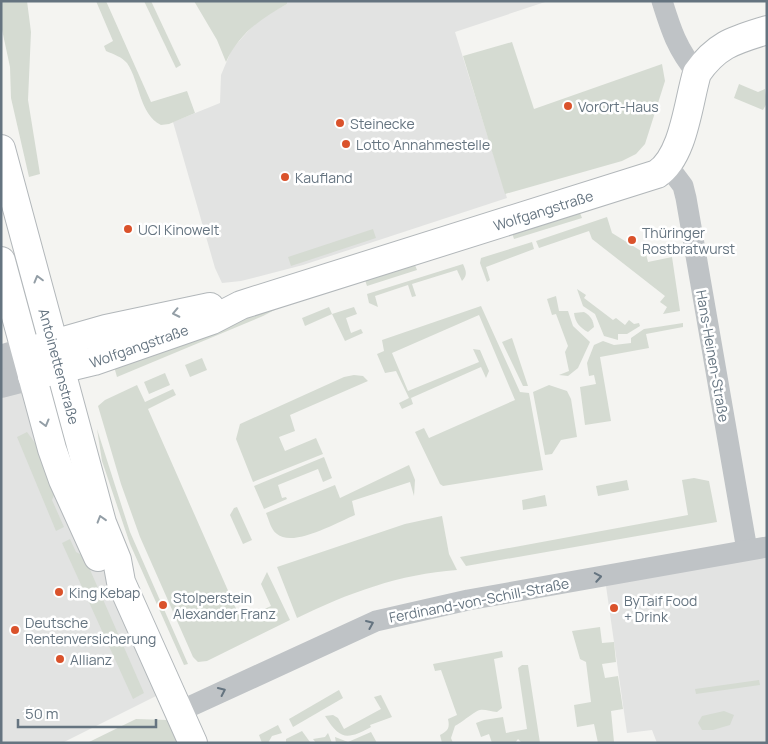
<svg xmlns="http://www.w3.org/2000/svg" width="768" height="744" font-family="Manrope,sans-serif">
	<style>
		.built { fill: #e2e3e2 }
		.green { fill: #d5dbd2 }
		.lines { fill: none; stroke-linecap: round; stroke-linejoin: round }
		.secondary-casing { stroke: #b2b7ba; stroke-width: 30 }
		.minor { stroke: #bfc3c6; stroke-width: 21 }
		.tertiary { stroke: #bfc3c6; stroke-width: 28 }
		.secondary { stroke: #fff; stroke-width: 28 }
		.oneway { stroke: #939ea6 }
		.oneway2 { stroke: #657480 }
		.poi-dot { fill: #da522b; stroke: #fff; stroke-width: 2 }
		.labels { text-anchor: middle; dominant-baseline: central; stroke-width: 5; stroke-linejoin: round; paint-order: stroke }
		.poi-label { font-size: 14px; fill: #657480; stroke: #fff; text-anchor: start }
		.street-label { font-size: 14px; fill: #657480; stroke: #fff }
	</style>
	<rect width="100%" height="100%" fill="#f4f4f1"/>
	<g class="built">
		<path d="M287 1H548L455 32 507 198 303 265 241 281 222 283 215 268 173 122 220 103 221 75 232 49 258 20 287 4Z"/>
		<path d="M45 363 71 463 88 514 164 692 62 743H1V379Z"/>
		<path d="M767 543V743H657L652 730 627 733 604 572Z"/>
	</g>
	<g class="green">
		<path d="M1 1H27L31 32 28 100 40 174 29 177 11 98 10 67 1 25Z"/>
		<path d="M96 1H106L151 102 187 91 195 113 169 124 161 125C139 114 140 82 127 63 122 57 113 54 106 51L104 46 113 41Z"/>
		<path d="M144 1H151L181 65 176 68Z"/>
		<path d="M194 1H287V4C260 19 239 34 226 62L217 40Z"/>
		<path d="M512 42 534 109 662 64 665 81 645 144 636 154 622 161 505 194 463 56Z"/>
		<path d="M739 84 758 92 765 89 767 103 763 110 734 98Z"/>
		<path d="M580 213 582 218 514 239 512 233Z"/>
		<path d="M607 217 612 233 646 254 648 262 672 257 680 311 663 314 667 307 660 302 665 296 592 239 589 231 539 248 536 241Z"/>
		<path d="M373 229 376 238 291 266 288 257Z"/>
		<path d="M532 242 534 249 486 267 490 280 487 282 480 263 481 258Z"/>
		<path d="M463 264C466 271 468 275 462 281L457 270 412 284 416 296 412 297 408 285 375 296 378 307 369 303 367 294Z"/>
		<path d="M415 265 417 270 367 286 365 280Z"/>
		<path d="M577 289 586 295 584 298 613 320 616 318 625 325 629 320 634 324 639 323 640 326 627 334H618V340L604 336 595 314 583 306Z"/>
		<path d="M556 296 559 311H568L573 326 590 342 578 368 568 376 559 375 569 371 565 352 568 346 556 314 552 315 547 299Z"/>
		<path d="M288 303 263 316 117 377 113 363Z"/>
		<path d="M481 306 520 392 529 393 543 470 443 486 440 484 415 432 424 428 429 438 515 400 479 315 392 353 408 391 479 362 473 349 480 350 489 371 486 378 481 367 411 398 413 404 402 409 399 403 409 398 396 371 385 373 377 354 384 351 382 340Z"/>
		<path d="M329 307 332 314 354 307 357 314 346 318 351 333 361 329 363 333 345 341 332 314 305 326 302 318Z"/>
		<path d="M584 312C591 316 593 320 594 327L588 332C580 328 575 322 574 313Z"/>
		<path d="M683 323V327L646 334 649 348 600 357 611 421 585 425 580 387 596 384 594 375 589 376 587 363 594 345 603 341 614 345 631 343V338L644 329Z"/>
		<path d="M512 338 528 386H523L502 342Z"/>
		<path d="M202 358 207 370 190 377 185 365Z"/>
		<path d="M165 373 170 385 149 394 144 382Z"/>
		<path d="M354 375 363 376 368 381 290 415 295 431 279 437 285 451 316 438 323 454 253 482 236 439 240 424 344 377Z"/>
		<path d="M137 385 145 402 173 389 176 395 148 409 241 620 271 606 261 584 267 572 290 620 207 661 198 662 193 657 140 537 121 484 98 406 105 400Z"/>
		<path d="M549 385 567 391 571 399 577 437 561 440 552 454 545 455 533 392Z"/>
		<path d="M97 429 130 532 188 664 184 665 130 544 102 461Z"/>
		<path d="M27 432 35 443 56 491 52 500 64 527 56 531 17 437Z"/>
		<path d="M324 457 332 478 323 482 318 469 278 485 282 498 286 497 287 499 264 509 254 486Z"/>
		<path d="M409 465 415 480 414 496 410 482 352 501 355 515C338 522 293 548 277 534 271 530 269 520 266 513L335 485 340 498Z"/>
		<path d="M694 478 709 481 717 522 466 566 460 557 688 515 682 480Z"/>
		<path d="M627 480 629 490 598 496 596 486Z"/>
		<path d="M545 495 547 506 523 510 522 500Z"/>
		<path d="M237 507 252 540 243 544 230 515 234 508Z"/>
		<path d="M442 516 449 554 457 570C400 574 348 593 297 618L277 567 405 524Z"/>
		<path d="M70 539 76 552 84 556 144 693 133 699 62 543Z"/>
		<path d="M600 627 602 643 614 642 616 662 602 664 605 678 618 676 623 709 611 711 614 742 618 743H598L594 724 577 727 574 705 591 702 586 662 580 659 572 631Z"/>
		<path d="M502 651 503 657 494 659 502 708 497 712C491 712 485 709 480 710 475 711 461 723 455 726L451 738 453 743H442L440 735C448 731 450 728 448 719L457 715 441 670 435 671 433 664Z"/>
		<path d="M522 665H528L540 743H522L518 739 515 743H492L489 734 481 737 476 723 484 720 503 717 506 733 527 729 518 668Z"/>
		<path d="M759 680 760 685 696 694 695 689Z"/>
		<path d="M339 690 343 698 293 727 289 719Z"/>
		<path d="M381 695 392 717 370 725 371 727C347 740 340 740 325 716L333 715 338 718 344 729 381 709 374 697Z"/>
		<path d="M724 711 734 715 730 725 713 730H702L698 723 702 716Z"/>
		<path d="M136 719 168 720 180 743H87Z"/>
		<path d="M278 725 282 733 272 736 268 743H262L259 735Z"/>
		<path d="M302 731 310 742 286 743V739Z"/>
		<path d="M371 732 377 743H336L335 737 348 742Z"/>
		<path d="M328 733 332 743H316L313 739 325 737Z"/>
	</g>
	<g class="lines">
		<g class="secondary-casing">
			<g id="secondary">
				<path id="s1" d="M1 149 88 471 102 523 117 560 121 582 193 743"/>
				<path d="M1 261 52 449 63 480 98 557"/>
				<path d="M36 349 106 329 210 307"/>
				<path id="s2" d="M32 376 94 361 212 320 241 305 657 174C684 156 688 103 697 73 717 44 735 40 767 30"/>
			</g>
		</g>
		<g class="minor">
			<path d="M662 1C671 30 677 49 697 73"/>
			<path d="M668 166 683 186 686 198 747 550"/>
			<path d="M178 712 376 621 468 600 767 547"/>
		</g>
		<g class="tertiary">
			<path d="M1 359 26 351"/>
			<path d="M1 384 32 376"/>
		</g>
		<use href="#secondary" class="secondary"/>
	</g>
	<defs><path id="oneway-chevron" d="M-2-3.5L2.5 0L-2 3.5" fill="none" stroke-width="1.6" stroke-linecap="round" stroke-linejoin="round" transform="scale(1.25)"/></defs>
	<g class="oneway">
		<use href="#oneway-chevron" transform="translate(38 279) rotate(-105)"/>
		<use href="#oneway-chevron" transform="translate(176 313) rotate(168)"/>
		<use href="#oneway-chevron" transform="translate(45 423) rotate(75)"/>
		<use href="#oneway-chevron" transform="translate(101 519) rotate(-107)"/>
	</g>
	<g class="oneway2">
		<use href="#oneway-chevron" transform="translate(598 577) rotate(-10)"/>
		<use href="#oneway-chevron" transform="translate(370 624) rotate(-23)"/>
		<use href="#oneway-chevron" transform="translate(222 691) rotate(-25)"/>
	</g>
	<g class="poi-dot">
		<circle cx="568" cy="106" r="5"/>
		<circle cx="340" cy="123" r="5"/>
		<circle cx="346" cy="144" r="5"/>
		<circle cx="285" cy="177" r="5"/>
		<circle cx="128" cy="229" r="5"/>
		<circle cx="632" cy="240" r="5"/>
		<circle cx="59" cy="592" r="5"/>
		<circle cx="163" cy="605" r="5"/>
		<circle cx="614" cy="608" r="5"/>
		<circle cx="15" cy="630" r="5"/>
		<circle cx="60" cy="659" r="5"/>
	</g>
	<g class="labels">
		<g class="poi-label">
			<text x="578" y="106">VorOrt-Haus</text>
			<text x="350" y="123">Steinecke</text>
			<text x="356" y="144">Lotto Annahmestelle</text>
			<text x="295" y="177">Kaufland</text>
			<text x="138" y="229">UCI Kinowelt</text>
			<text x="642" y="232">Thüringer<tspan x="642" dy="16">Rostbratwurst</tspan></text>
			<text x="69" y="592">King Kebap</text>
			<text x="173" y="597">Stolperstein<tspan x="173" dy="16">Alexander Franz</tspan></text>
			<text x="624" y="600">ByTaif Food<tspan x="624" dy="16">+ Drink</tspan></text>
			<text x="25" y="622">Deutsche<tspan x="25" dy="16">Rentenversicherung</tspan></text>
			<text x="70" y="659">Allianz</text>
		</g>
		<g class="street-label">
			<text stroke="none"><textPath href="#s2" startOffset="538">Wolfgangstraße</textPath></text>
			<text stroke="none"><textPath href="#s2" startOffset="111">Wolfgangstraße</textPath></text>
			<text transform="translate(713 356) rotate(80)">Hans-Heinen-Straße</text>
			<text stroke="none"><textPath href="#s1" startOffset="225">Antoinettenstraße</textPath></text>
			<text transform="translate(479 600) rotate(-11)">Ferdinand-von-Schill-Straße</text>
		</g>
	</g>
	<rect width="768" height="744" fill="none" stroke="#657480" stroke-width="5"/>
	<path d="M18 719v8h138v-8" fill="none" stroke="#657480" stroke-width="2.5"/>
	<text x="25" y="719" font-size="15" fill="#657480" stroke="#ffffff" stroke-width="4" paint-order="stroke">50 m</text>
</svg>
